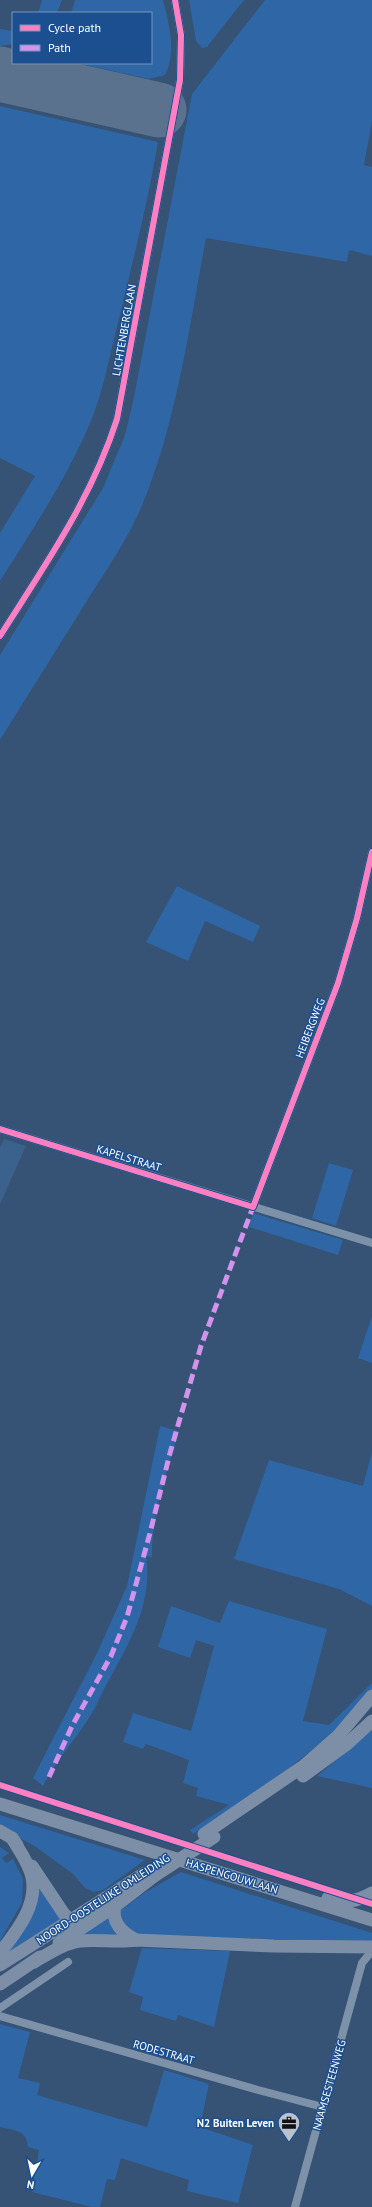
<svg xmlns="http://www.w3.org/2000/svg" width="372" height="2207" font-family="'PT Sans',sans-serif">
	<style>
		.green { fill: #2f66a5 }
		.water { fill: #3b618d }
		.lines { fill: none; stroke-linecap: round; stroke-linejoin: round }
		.runway { stroke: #5a728e; stroke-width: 55 }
		.street { stroke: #7d92a8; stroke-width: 8 }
		.primary { stroke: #7d8ea7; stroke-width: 13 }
		.primary-bridge { stroke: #7d8ea7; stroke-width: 13 }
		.quiet { stroke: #d193ec; stroke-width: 5; stroke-dasharray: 10 5; stroke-linecap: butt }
		.cycleway-casing { stroke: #1b4f8f; stroke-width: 8 }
		.cycleway { stroke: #ff80c0; stroke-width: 6 }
		.labels { text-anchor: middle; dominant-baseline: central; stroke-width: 3; stroke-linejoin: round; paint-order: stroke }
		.street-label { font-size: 11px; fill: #fff; stroke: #1b4f8f }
		.poi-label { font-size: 11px; font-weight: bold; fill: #fff; stroke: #1b4f8f; text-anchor: end }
	</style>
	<rect width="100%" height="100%" fill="#365274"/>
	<g class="green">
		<path d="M42 0H62L57 13H38Z"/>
		<path d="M75 0H163C169 24 177 52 165 75L149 79 77 63H151V13H71Z"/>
		<path d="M189 0H244L207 47 202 48 196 41Z"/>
		<path d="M265 0H372V121L364 165 372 167V256L349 250 347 262 206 238C189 328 177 422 141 508 127 540 107 569 88 599 59 646 29 693 0 740V655L103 488 125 435 133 402 192 94Z"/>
		<path d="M0 29 13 31V44L0 46Z"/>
		<path d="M0 106 158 142C148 202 133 260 119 319 110 353 104 389 91 421 67 478 33 529 0 581V533L35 476 0 458Z"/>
		<path d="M177 886 260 926 253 942 205 921 188 961 146 942Z"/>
		<path d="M329 1163 353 1170 336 1226 312 1218Z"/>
		<path d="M253 1213 343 1240 338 1255 249 1227Z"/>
		<path d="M372 1316V1363L358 1358Z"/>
		<path d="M160 1426 179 1431C168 1469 151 1516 152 1557L146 1556C153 1602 131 1640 109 1680 102 1692 97 1706 89 1718 74 1741 56 1761 43 1786L33 1778 98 1651 127 1586Z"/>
		<path d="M372 1451V1606L339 1589 234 1559 269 1460 363 1486Z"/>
		<path d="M229 1601 327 1629 303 1721 329 1725 372 1683V1692C319 1752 259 1791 193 1834L190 1830 229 1805 196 1796 198 1788 183 1783 189 1760 146 1744 143 1749 123 1742 133 1713 191 1731 214 1646 196 1640 190 1658 158 1647 171 1606 220 1623Z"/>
		<path d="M372 1730V1788L317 1776Z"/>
		<path d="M0 1815 145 1860 103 1890 94 1892 85 1888 73 1874 36 1847 0 1827Z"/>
		<path d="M0 1847 9 1853 2 1858 6 1863 13 1859 23 1879 22 1903 1 1939 4 1942 0 1947Z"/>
		<path d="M181 1872 372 1933V1941L136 1936 120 1920 121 1910 144 1893Z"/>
		<path d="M37 1881 63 1918 0 1959Z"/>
		<path d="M109 1913 112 1928 119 1938 75 1935Z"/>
		<path d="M142 1948 230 1951 214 2027 178 2015 176 2021 140 2010 143 1997 129 1992Z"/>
		<path d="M0 2024 30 2032 18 2078 40 2083 37 2095 147 2127 164 2070 209 2084 200 2127 253 2145 238 2203 187 2191 189 2180 121 2158 115 2180 107 2179 100 2207H92L32 2192 39 2150 28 2147C26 2129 15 2131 0 2127Z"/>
	</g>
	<path class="water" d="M4 1139 26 1146 0 1204V1147Z"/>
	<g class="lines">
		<path class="runway" d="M0 74 159 110"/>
		<g class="street">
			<path d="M0 636C45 565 91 500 117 419L180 80 181 35 175 0"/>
			<path d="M0 1129 372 1243"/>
			<path d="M253 1207 338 983 357 918 372 852"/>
			<path d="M0 2008 68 1962"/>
			<path d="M0 2016 258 2090 323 2107"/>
			<path d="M295 2207 362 1963 372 1951"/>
		</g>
		<g class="primary">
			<path d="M303 1776 347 1744 372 1721"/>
			<path d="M0 1804 372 1920"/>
			<path d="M0 1831 12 1838 17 1845"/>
			<path d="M204 1834 305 1765 338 1736 372 1696"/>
			<path d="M32 1866 64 1914 76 1925"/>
			<path d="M328 1898C346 1903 356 1902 372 1893"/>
			<path d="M119 1901 115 1906C111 1922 122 1933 136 1940"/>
			<path d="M59 1943 115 1906 154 1876"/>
			<path d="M0 1953C16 1932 38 1906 32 1877 29 1863 19 1850 12 1838"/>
			<path d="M34 1962C48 1954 64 1943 80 1941 98 1939 117 1943 136 1940L274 1946 372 1947"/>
			<path d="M0 1965 145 1873"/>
			<path d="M0 1984 40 1957"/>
		</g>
		<path class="primary-bridge" d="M154 1876 214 1837"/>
		<path class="quiet" d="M49 1777 72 1726 111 1656 127 1617 150 1533 170 1453 201 1346 253 1207"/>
		<g class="cycleway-casing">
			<g id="cycleway">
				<path d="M0 636C45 565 91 500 117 419L180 80 181 35 175 0"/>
				<path d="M0 1129 253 1207 338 983 357 918 372 852"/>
				<path d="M0 1785 372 1904"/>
			</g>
		</g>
		<use href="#cycleway" class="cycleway"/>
	</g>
	<defs>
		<g id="office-pin" transform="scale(1.15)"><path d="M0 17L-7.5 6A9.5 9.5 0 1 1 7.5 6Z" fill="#b9c2ce" stroke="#1b4f8f"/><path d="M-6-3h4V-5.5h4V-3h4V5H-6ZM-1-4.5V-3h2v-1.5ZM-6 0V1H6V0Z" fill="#111"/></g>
	</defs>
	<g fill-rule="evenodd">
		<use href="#office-pin" x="289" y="2123"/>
	</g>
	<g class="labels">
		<g class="street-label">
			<text transform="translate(124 330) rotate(-80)">LICHTENBERGLAAN</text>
			<text transform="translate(310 1028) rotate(-69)">HEIBERGWEG</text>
			<text transform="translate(129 1158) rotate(17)">KAPELSTRAAT</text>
			<text transform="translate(232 1876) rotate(17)">HASPENGOUWLAAN</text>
			<text transform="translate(103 1899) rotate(-33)">NOORD-OOSTELIJKE OMLEIDING</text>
			<text transform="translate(164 2052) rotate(16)">RODESTRAAT</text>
			<text transform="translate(329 2085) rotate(-74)">NAAMSESTEENWEG</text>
		</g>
		<g class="poi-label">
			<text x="274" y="2123">N2 Buiten Leven</text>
		</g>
	</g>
	<rect x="12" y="12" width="140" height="52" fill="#1b4f8f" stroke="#7695bc"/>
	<rect x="20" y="25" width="20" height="6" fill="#ff80c0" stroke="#7695bc"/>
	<text x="48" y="32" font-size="12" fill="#ffffff">Cycle path</text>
	<rect x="20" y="45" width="20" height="6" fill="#d193ec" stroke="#7695bc"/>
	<text x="48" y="52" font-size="12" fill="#ffffff">Path</text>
	<g transform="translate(32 2175) rotate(189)" stroke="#1b4f8f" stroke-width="3" paint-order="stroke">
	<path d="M0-3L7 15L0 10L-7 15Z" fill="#ffffff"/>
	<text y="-6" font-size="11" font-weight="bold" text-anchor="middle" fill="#ffffff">N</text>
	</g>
</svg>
